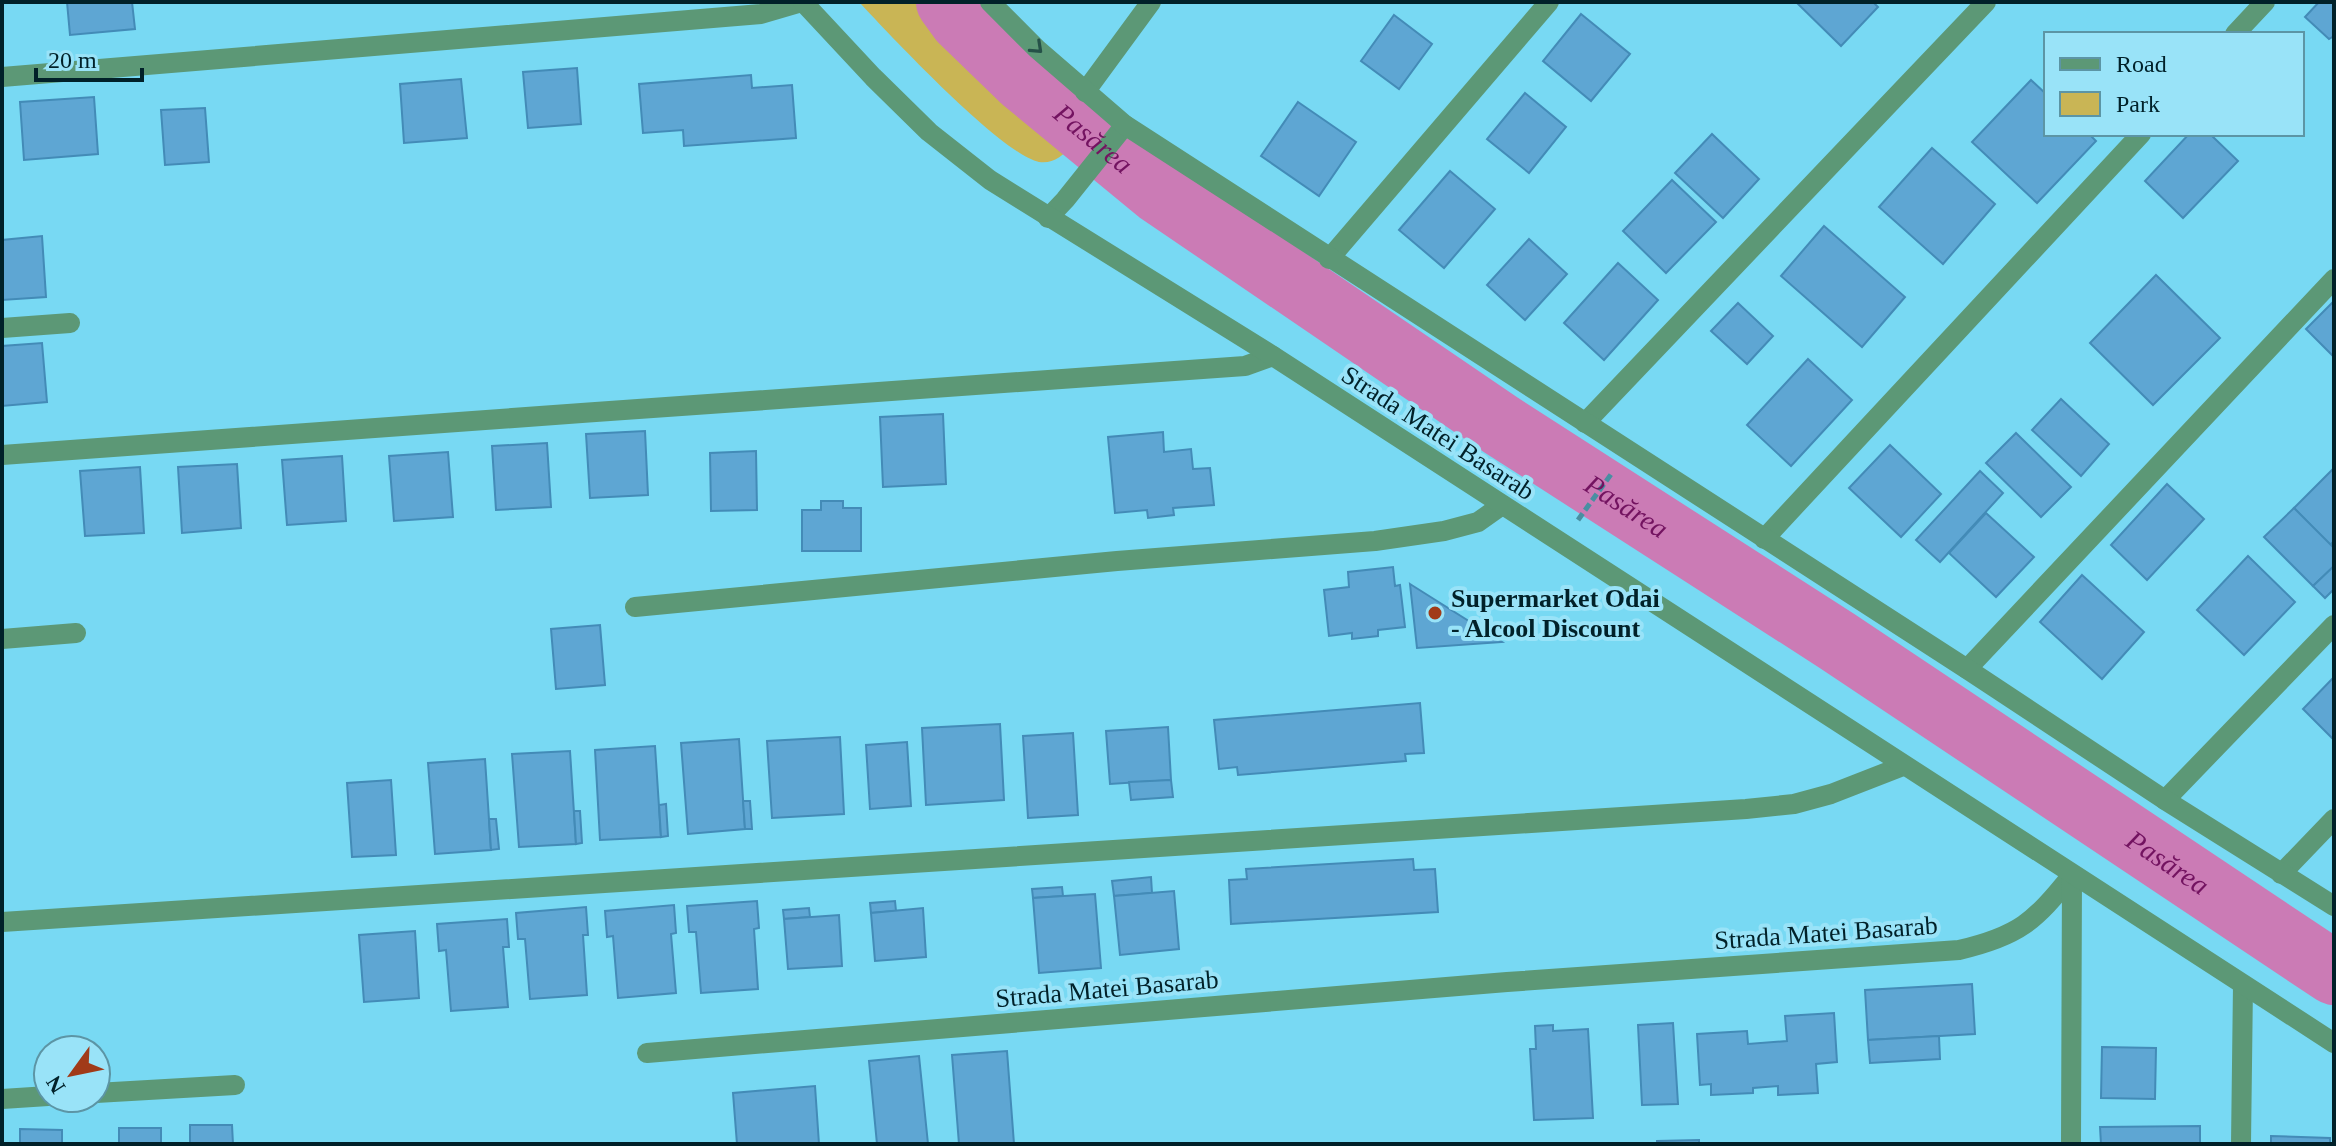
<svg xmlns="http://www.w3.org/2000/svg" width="2336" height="1146" font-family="'Times New Roman',serif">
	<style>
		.green { fill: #c9b555 }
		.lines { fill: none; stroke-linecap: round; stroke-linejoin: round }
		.river { stroke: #cb7bb5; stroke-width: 64 }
		.building { fill: #5ea6d3; stroke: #438bb7; stroke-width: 2 }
		.path { stroke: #488fa2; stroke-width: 5; stroke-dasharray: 8 4; stroke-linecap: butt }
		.minor { stroke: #5c9876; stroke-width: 20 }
		.tertiary { stroke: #5c9876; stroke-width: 20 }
		.oneway { stroke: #255148 }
		.poi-dot { fill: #a13a18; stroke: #99e3f8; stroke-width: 3 }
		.labels { text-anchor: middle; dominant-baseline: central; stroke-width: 8; stroke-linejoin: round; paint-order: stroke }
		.street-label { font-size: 26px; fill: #012129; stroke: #99e3f8 }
		.poi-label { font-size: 26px; font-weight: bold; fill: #012129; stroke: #99e3f8; text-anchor: start }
		.water-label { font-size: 28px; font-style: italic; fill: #731360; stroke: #99e3f8 }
	</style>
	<rect width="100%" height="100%" fill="#78d9f3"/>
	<path class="green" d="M859 2H925L978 61 1071 146C1063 156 1053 164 1039 162 1001 154 890 35 859 2Z"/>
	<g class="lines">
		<path class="river" id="s1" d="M948 2 961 20 1023 80 1159 192 1501 425 1837 641 2334 973"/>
	</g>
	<g class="building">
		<path d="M67 2H132L135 29 70 35Z"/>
		<path d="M1796 2H1873L1878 7 1841 46Z"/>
		<path d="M2319 2H2334V36L2329 39 2305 17Z"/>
		<path d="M1581 14 1630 54 1591 101 1543 61Z"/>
		<path d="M1394 15 1432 44 1399 89 1361 61Z"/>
		<path d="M577 68 581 124 528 128 523 72Z"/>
		<path d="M751 75 752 88 792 85 796 138 684 146 683 130 643 133 639 84Z"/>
		<path d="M461 79 467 138 404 143 400 84Z"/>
		<path d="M2031 80 2046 94V134H2089L2096 141 2037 203 1972 142Z"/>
		<path d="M1525 93 1566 127 1529 173 1487 139Z"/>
		<path d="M94 97 98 154 24 160 20 102Z"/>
		<path d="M1298 102 1356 142 1319 196 1261 156Z"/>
		<path d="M205 108 209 162 165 165 161 110Z"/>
		<path d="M1712 134 1759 179 1723 218 1675 173Z"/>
		<path d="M2189 134H2210L2238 161 2183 218 2145 181Z"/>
		<path d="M1932 148 1995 204 1943 264 1879 207Z"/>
		<path d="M1450 171 1495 209 1444 268 1399 230Z"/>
		<path d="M1672 180 1716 222 1666 273 1623 231Z"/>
		<path d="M1824 226 1905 297 1862 347 1781 276Z"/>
		<path d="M42 236 46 297 2 300V240Z"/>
		<path d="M1529 239 1567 274 1525 320 1487 285Z"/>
		<path d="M1618 263 1658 300 1604 360 1564 323Z"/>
		<path d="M2156 275 2220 338 2153 405 2090 343Z"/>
		<path d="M2334 301V357L2306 329Z"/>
		<path d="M1738 303 1773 336 1747 364 1711 331Z"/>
		<path d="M42 343 47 402 2 406V346Z"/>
		<path d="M1808 359 1852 400 1791 466 1747 425Z"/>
		<path d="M2061 399 2109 444 2081 476 2032 430Z"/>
		<path d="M943 414 946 484 883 487 880 417Z"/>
		<path d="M645 431 648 495 590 498 586 434Z"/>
		<path d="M1163 432 1164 452 1191 449 1193 469 1210 468 1214 505 1173 508 1174 515 1148 518 1147 510 1115 513 1108 437Z"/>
		<path d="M2016 433 2071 487 2041 517 1986 463Z"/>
		<path d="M547 443 551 507 496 510 492 446Z"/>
		<path d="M1890 445 1941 494 1901 537 1849 488Z"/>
		<path d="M756 451 757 510 711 511 710 453Z"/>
		<path d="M448 452 453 517 394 521 389 456Z"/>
		<path d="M342 456 346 521 287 525 282 460Z"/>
		<path d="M237 464 241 528 182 533 178 467Z"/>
		<path d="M140 467 144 533 85 536 80 471Z"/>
		<path d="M2334 468V541L2330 545 2294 508Z"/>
		<path d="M1980 471 2003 493 1940 562 1916 540Z"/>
		<path d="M2167 484 2204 519 2147 580 2111 545Z"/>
		<path d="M821 501H843V508H861V551H802V510H821Z"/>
		<path d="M2294 508 2334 548V566L2313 586 2264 537Z"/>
		<path d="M1986 513 2034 557 1996 597 1949 553Z"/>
		<path d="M2248 556 2295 602 2244 655 2197 610Z"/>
		<path d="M2334 566V589L2325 598 2313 586Z"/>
		<path d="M1393 567 1395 586 1400 585 1405 627 1378 630V636L1352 639V633L1329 636 1324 590 1349 587 1348 572Z"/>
		<path d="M2082 575 2144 632 2102 679 2040 622Z"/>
		<path d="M1410 584 1502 642 1417 648Z"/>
		<path d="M600 625 605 685 556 689 551 629Z"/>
		<path d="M2334 677V740L2303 709Z"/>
		<path d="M1420 703 1424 753 1405 754 1406 761 1238 775 1237 767 1219 769 1214 720Z"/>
		<path d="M1000 724 1004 800 926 805 922 728Z"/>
		<path d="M1168 727 1171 780 1110 784 1106 731Z"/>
		<path d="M1073 733 1078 815 1028 818 1023 736Z"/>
		<path d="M840 737 844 814 772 818 767 741Z"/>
		<path d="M739 739 745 829 688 834 681 743Z"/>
		<path d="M907 742 911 806 870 809 866 745Z"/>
		<path d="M655 746 661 837 600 840 595 750Z"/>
		<path d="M570 751 576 844 519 847 512 754Z"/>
		<path d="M485 759 491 850 435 854 428 763Z"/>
		<path d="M391 780 396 855 352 857 347 783Z"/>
		<path d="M1171 780 1173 797 1131 800 1129 782Z"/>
		<path d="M743 801H750L752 829H745Z"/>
		<path d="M666 804 668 836 661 837 659 805Z"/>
		<path d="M574 811H580L582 843 576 844Z"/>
		<path d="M489 819H496L499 849 491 850Z"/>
		<path d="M1413 859 1414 870 1435 869 1438 912 1231 924 1229 880 1247 879 1246 869Z"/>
		<path d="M1151 877 1152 893 1114 896 1112 881Z"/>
		<path d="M1062 887 1063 896 1033 898 1032 889Z"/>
		<path d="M1174 891 1179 949 1120 955 1114 896Z"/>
		<path d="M1095 894 1101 968 1039 973 1033 898Z"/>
		<path d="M757 901 759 928 754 929 758 989 701 993 696 932H689L687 906Z"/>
		<path d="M895 901 896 911 871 913 870 903Z"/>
		<path d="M674 905 676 933 671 934 676 993 618 998 613 936 607 937 605 911Z"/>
		<path d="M586 907 588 935H583L587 995 530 999 525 939H518L516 913Z"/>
		<path d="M809 908 810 917 784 919 783 910Z"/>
		<path d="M923 908 926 957 875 961 871 913Z"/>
		<path d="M839 915 842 966 788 969 784 919Z"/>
		<path d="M507 919 509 947H503L508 1007 451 1011 446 950 439 951 437 924Z"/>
		<path d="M415 931 419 998 364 1002 359 935Z"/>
		<path d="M1972 984 1975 1034 1868 1040 1865 990Z"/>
		<path d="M1834 1013 1837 1062 1816 1064 1818 1093 1778 1095V1086L1753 1088V1093L1711 1095V1084L1700 1085 1697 1034 1747 1031 1748 1044 1787 1041 1785 1016Z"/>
		<path d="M1673 1023 1678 1104 1642 1105 1638 1025Z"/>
		<path d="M1553 1025V1031L1588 1029 1593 1118 1534 1120 1530 1049H1536L1535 1026Z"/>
		<path d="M1939 1036 1940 1059 1870 1063 1868 1040Z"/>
		<path d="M2102 1047 2156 1048 2155 1099 2101 1098Z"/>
		<path d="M1007 1051 1014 1144H959L952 1055Z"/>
		<path d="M919 1056 928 1144H877L869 1061Z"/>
		<path d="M815 1086 819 1144H737L733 1093Z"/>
		<path d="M190 1125H232L233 1144H190Z"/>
		<path d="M2200 1126V1144H2101L2100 1127Z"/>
		<rect x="119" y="1128" width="42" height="16"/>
		<path d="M20 1129 62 1130V1144H20Z"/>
		<path d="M2271 1136 2330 1138V1144H2271Z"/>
		<path d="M1699 1140V1144H1657V1141Z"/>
	</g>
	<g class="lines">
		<path class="path" d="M1578 520 1612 473"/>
		<g class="minor">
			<path d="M2235 34 2265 2"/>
			<path d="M2 77 761 14 802 2"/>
			<path d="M1085 92 1151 2"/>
			<path d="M1048 218 1065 200 1125 125"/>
			<path d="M1329 259 1549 2"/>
			<path d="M2 328 70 323"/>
			<path d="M1585 423 1986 2"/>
			<path d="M2 455C416 423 831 397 1245 366L1273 356"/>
			<path d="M1764 539 2141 134"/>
			<path d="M635 607 1117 561 1375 541 1444 531 1478 522 1502 505"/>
			<path d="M2 639 76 633"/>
			<path d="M1967 669 2334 279"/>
			<path d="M2165 800 2334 625"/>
			<path d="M2281 874 2334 819"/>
			<path d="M2 922 1746 809 1794 804 1831 794 1903 766"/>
			<path d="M647 1053 1507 982 1959 950C2019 936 2034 922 2072 875"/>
			<path d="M96 1093 235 1085"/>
			<path d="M2 1099 48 1096"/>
			<path d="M2071 1144 2072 875"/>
			<path d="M2241 1144 2243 985"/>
		</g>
		<g class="tertiary">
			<path d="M803 2 873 77 929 132 990 180 1273 356 2334 1043"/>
			<path d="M990 2 1037 49 1125 125 1967 669 2165 800 2334 906"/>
		</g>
	</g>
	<defs><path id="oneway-chevron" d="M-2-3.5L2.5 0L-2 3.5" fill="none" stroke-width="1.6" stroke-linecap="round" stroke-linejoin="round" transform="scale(2)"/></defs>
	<use class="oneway" href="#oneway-chevron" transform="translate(1037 48) rotate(43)"/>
	<circle class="poi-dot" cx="1435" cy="613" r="8"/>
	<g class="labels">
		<g class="street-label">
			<text transform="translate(1438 433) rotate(33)">Strada Matei Basarab</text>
			<text transform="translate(1826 933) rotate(-4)">Strada Matei Basarab</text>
			<text transform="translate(1107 989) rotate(-5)">Strada Matei Basarab</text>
		</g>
		<g class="poi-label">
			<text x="1451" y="598">Supermarket Odai<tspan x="1451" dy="30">- Alcool Discount</tspan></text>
		</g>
		<g class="water-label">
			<text stroke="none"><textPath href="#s1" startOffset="200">Pasărea</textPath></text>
			<text stroke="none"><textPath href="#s1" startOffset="848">Pasărea</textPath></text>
			<text stroke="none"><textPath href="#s1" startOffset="1496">Pasărea</textPath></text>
		</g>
	</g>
	<rect width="2336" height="1146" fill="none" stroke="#012129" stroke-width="8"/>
	<rect x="2044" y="32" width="260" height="104" fill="#99e3f8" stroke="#5c95a5" stroke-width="2"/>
	<rect x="2060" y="58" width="40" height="12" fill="#5c9876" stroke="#5c95a5" stroke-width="2"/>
	<text x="2116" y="72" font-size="24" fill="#012129">Road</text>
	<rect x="2060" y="92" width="40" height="24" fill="#c9b555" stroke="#5c95a5" stroke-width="2"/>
	<text x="2116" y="112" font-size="24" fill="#012129">Park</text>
	<g transform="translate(72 1074) rotate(237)"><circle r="38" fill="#99e3f8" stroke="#5c95a5" stroke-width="2"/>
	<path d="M0-6L14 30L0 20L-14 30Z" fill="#a13a18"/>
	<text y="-12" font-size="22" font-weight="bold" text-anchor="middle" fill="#012129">N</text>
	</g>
	<path d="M36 68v12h106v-12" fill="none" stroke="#012129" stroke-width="4"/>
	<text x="48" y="68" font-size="24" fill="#012129" stroke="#99e3f8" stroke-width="6" paint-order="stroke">20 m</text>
</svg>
